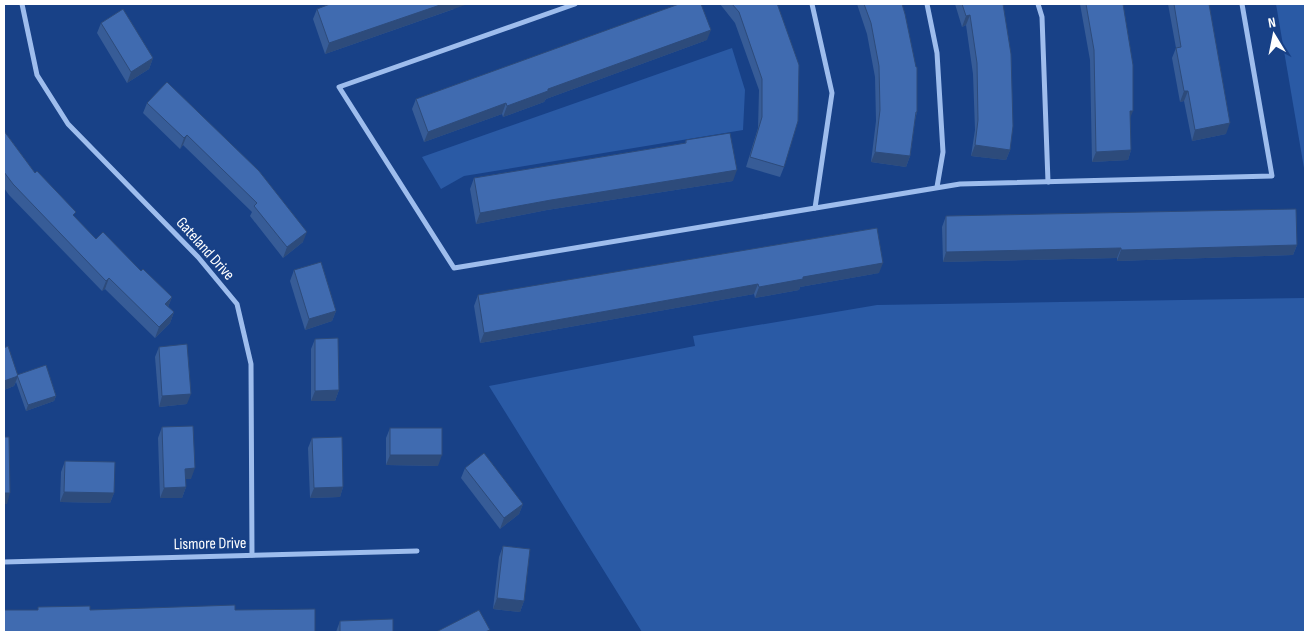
<svg xmlns="http://www.w3.org/2000/svg" width="1309" height="636" font-family="'Sofia Sans Condensed',sans-serif">
	<style>
		.green { fill: #2a5aa5 }
		.lines { fill: none; stroke-linecap: round; stroke-linejoin: round }
		.street { stroke: #9ebded; stroke-width: 5 }
		.wall { fill: #375c97 }
		.shaded-wall { fill: #2d4b7b }
		.building { fill: #406bb0; stroke: #2d4b7b }
		.labels { text-anchor: middle; dominant-baseline: central; stroke-width: 4; stroke-linejoin: round; paint-order: stroke }
		.street-label { font-size: 16px; fill: #fff; stroke: #184187 }
	</style>
	<rect width="100%" height="100%" fill="#184187"/>
	<g class="green">
		<path d="M1276 4H1305V174Z"/>
		<path d="M732 48 745 90 743 130 464 176 441 189 422 157Z"/>
		<path d="M1305 298V632H642L489 386 695 346 693 336 877 305Z"/>
	</g>
	<g class="lines">
		<g class="street">
			<path d="M22 4 37 75 68 124 198 257 237 304 251 364 252 555"/>
			<path d="M575 4 339 87 454 268 960 184 1272 176 1242 4"/>
			<path d="M812 4 832 93 815 208"/>
			<path d="M927 4 937 53 943 152 937 187"/>
			<path d="M1038 4 1042 17 1048 182"/>
			<path d="M4 562 417 551"/>
		</g>
	</g>
	<g class="wall">
		<path d="M720 4H777L784 167 780 177 746 167 758 128 759 90 735 23Z"/>
		<path d="M857 4H902L917 112 915 120 910 156 906 167 871 162 876 121 875 77 867 34Z"/>
		<path d="M955 4H1003L1010 150 1006 160 971 156 975 130 973 74 966 25 962 27Z"/>
		<path d="M1080 4H1123L1131 150 1128 160 1092 162 1090 60Z"/>
		<path d="M1168 4H1209L1226 134 1192 141 1184 101 1180 102 1172 58 1176 48Z"/>
		<path d="M317 9H454L325 54 313 19Z"/>
		<path d="M101 23 153 58 149 69 127 83 97 33Z"/>
		<path d="M707 40 546 99 544 102 503 117 502 114 424 142 412 109 416 99Z"/>
		<path d="M167 82 303 242 283 258 250 216 252 212 183 145 180 149 143 113 147 103Z"/>
		<path d="M4 131 35 173 74 217 96 239 141 271 172 297 168 307 174 312 170 323 155 338 105 289 102 291 9 195 4 188Z"/>
		<path d="M686 140 733 181 547 210 476 224 470 189 474 178 685 143Z"/>
		<path d="M946 216 1297 245 1293 255 1117 261V258L943 262 942 227Z"/>
		<path d="M294 270 336 311 332 321 305 330 290 281Z"/>
		<path d="M879 273 800 287 799 290 755 298 754 294 480 343 474 306 478 295Z"/>
		<path d="M315 339 339 390 335 401H311V349Z"/>
		<path d="M159 347 187 404 159 407 155 357Z"/>
		<path d="M4 348 18 375 56 396 54 401 26 411 16 382 14 386 4 390Z"/>
		<path d="M162 427 191 479H185L186 487 182 498H160L158 438Z"/>
		<path d="M390 428 438 466 386 465V438Z"/>
		<path d="M312 438 343 487 340 497 310 498 308 448Z"/>
		<path d="M65 461 114 493 110 503 60 502 61 472Z"/>
		<path d="M465 468 523 504 519 514 500 529 461 478Z"/>
		<path d="M503 546 524 601 520 612 493 609 499 557Z"/>
		<path d="M340 621 393 632H336Z"/>
	</g>
	<g class="shaded-wall">
		<path d="M443 4H468L325 54 329 43Z"/>
		<path d="M970 15 966 25 962 27 966 16Z"/>
		<path d="M711 30 707 40 546 99 544 102 503 117 507 106 548 89Z"/>
		<path d="M153 58 149 69 127 83 131 72Z"/>
		<path d="M1184 91H1188L1184 101 1180 102Z"/>
		<path d="M506 103 502 114 424 142 428 132Z"/>
		<path d="M1130 111H1133L1129 121Z"/>
		<path d="M1230 123 1226 134 1192 141 1195 130Z"/>
		<path d="M187 135 183 145 180 149 184 138Z"/>
		<path d="M975 145 1010 150 1006 160 971 156Z"/>
		<path d="M1131 150 1128 160 1092 162 1096 152Z"/>
		<path d="M875 152 910 156 906 167 871 162Z"/>
		<path d="M737 170 733 181 547 210 476 224 480 213 551 200Z"/>
		<path d="M307 232 303 242 283 258 287 247Z"/>
		<path d="M1297 245 1293 255 1117 261 1121 250Z"/>
		<path d="M1121 248 1117 258 943 262 946 252Z"/>
		<path d="M883 263 879 273 800 287 799 290 755 298 759 287 803 277Z"/>
		<path d="M109 278 105 289 102 291 106 281Z"/>
		<path d="M758 284 754 294 480 343 484 333Z"/>
		<path d="M172 297 168 307 165 304Z"/>
		<path d="M336 311 332 321 305 330 309 319Z"/>
		<path d="M174 312 170 323 155 338 159 327Z"/>
		<path d="M18 376 14 386 4 390V381Z"/>
		<path d="M339 390 335 401H311L315 391Z"/>
		<path d="M191 394 187 404 159 407 162 396Z"/>
		<path d="M56 396 54 401 26 411 28 405Z"/>
		<path d="M390 455H442L438 466 386 465Z"/>
		<path d="M195 468 191 479H181L185 469Z"/>
		<path d="M186 487 182 498H160L164 488Z"/>
		<path d="M343 487 340 497 310 498 314 488Z"/>
		<path d="M64 492 114 493 110 503 60 502Z"/>
		<path d="M4 493H10L7 504H4Z"/>
		<path d="M523 504 519 514 500 529 504 518Z"/>
		<path d="M497 598 524 601 520 612 493 609Z"/>
	</g>
	<g class="building">
		<path d="M330 4H443L329 43 317 9Z"/>
		<path d="M679 4H701L711 30 548 89V91L507 106 506 103 428 132 416 99Z"/>
		<path d="M732 4H777L778 6 799 65 798 121 784 167 750 157 762 117V79L739 12Z"/>
		<path d="M864 4H902L905 14 916 67H917V112H916L910 156 875 152 880 110 879 66 871 23Z"/>
		<path d="M962 4H1003L1011 54 1013 126 1010 150 975 145 978 120 977 63 970 15 966 16Z"/>
		<path d="M1086 4H1123L1133 65V111H1130L1131 150 1096 152 1094 50Z"/>
		<path d="M1174 4H1209L1230 123 1195 130 1188 91H1184L1176 48 1181 47Z"/>
		<path d="M123 9 153 58 131 72 101 23Z"/>
		<path d="M167 82 259 171 307 232 287 247 254 206 257 203 187 135 184 138 147 103Z"/>
		<path d="M4 131 35 173 37 171 76 212 73 215 96 239 103 232 141 271 143 269 172 297 165 304 174 312 159 327 109 278 106 281 13 184 4 172Z"/>
		<path d="M730 133 737 170 551 200 480 213 474 178 686 143V140Z"/>
		<path d="M1296 209 1297 245 1121 250V248L946 252V216Z"/>
		<path d="M877 228 883 263 803 277V279L759 287 758 284 484 333 478 295Z"/>
		<path d="M321 262 336 311 309 319 294 270Z"/>
		<path d="M338 338 339 390 315 391V339Z"/>
		<path d="M187 344 191 394 162 396 159 347Z"/>
		<path d="M8 346 18 376 4 381V348Z"/>
		<path d="M46 365 56 396 28 405 17 375Z"/>
		<path d="M193 426 195 468 185 469 186 487 164 488 162 427Z"/>
		<rect x="390" y="428" width="52" height="27"/>
		<path d="M4 437H9L10 493H4Z"/>
		<path d="M342 437 343 487 314 488 312 438Z"/>
		<path d="M484 453 523 504 504 518 465 468Z"/>
		<path d="M65 461 115 462 114 493 64 492Z"/>
		<path d="M503 546 530 549 524 601 497 598Z"/>
		<path d="M235 605V610L315 609V632H4V610H38V607L90 606V610Z"/>
		<path d="M479 610 490 630 485 632H436Z"/>
		<path d="M393 619V632H340V621Z"/>
	</g>
	<g class="labels">
		<g class="street-label">
			<text transform="translate(205 249) rotate(48)">Gateland Drive</text>
			<text transform="translate(210 544) rotate(-1)">Lismore Drive</text>
		</g>
	</g>
	<rect width="1309" height="636" fill="none" stroke="#ffffff" stroke-width="10"/>
	<g transform="translate(1274 35) rotate(350)" stroke="#184187" stroke-width="4" paint-order="stroke">
	<path d="M0-4L9 19L0 12L-9 19Z" fill="#ffffff"/>
	<text y="-8" font-size="14" font-weight="bold" text-anchor="middle" fill="#ffffff">N</text>
	</g>
</svg>
